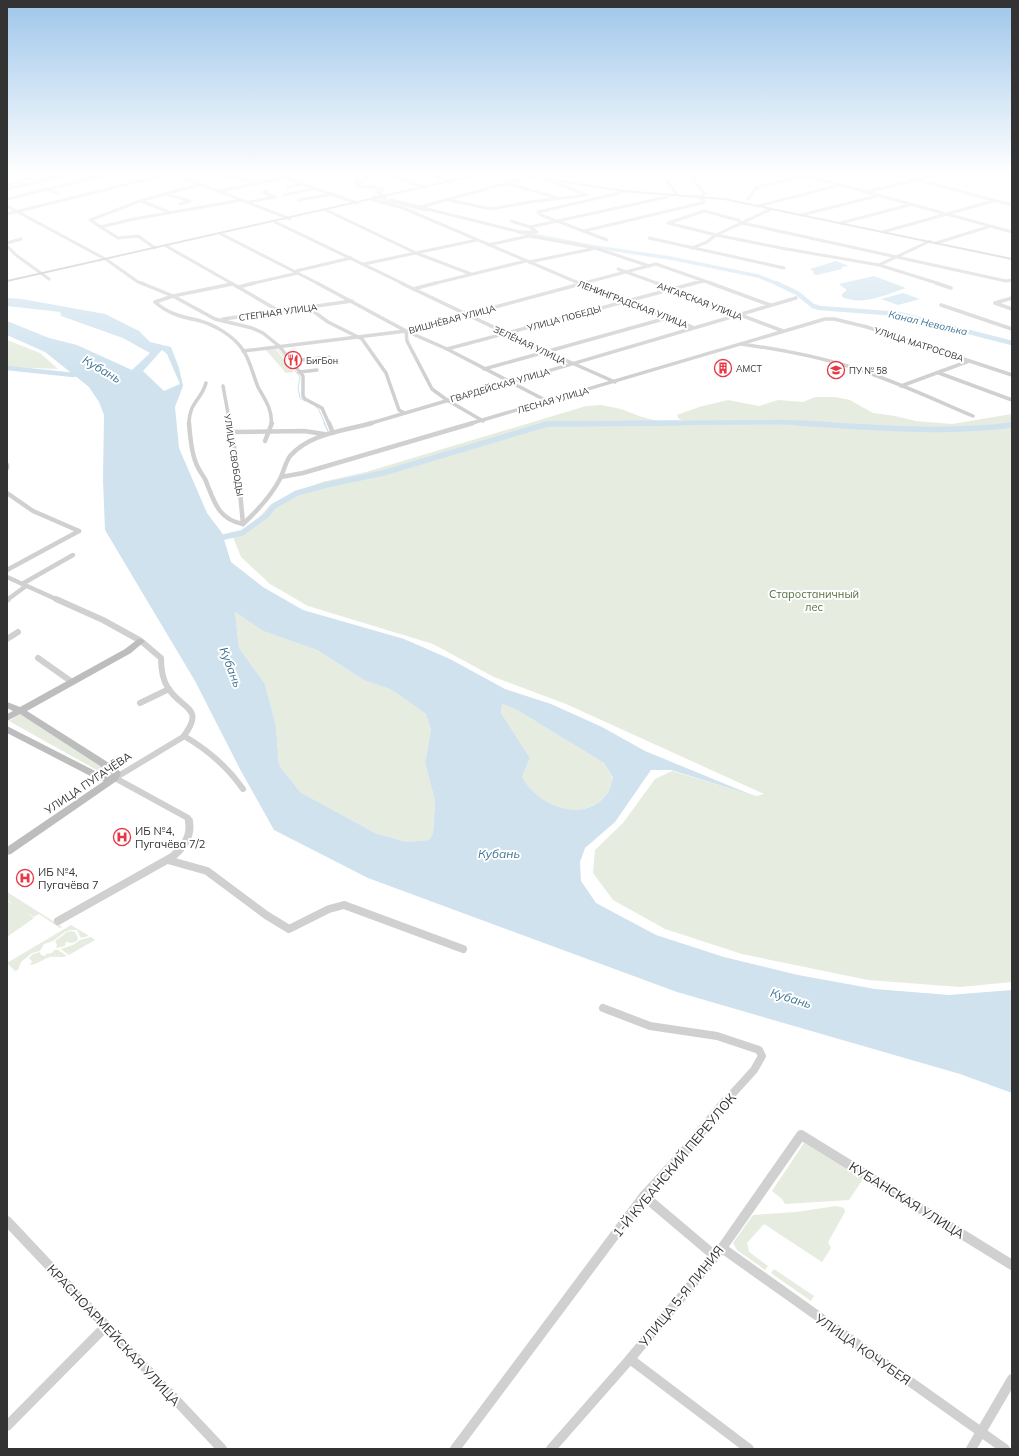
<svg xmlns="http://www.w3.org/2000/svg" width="1019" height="1456" font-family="Mulish,sans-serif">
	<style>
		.green { fill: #e6ecdf }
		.water { fill: #cfe2ee; fill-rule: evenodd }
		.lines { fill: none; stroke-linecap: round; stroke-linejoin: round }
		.stream-far1 { stroke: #cfe2ee; stroke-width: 1 }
		.stream { stroke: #cfe2ee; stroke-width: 1.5 }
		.canal-far2 { stroke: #cfe2ee; stroke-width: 3.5 }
		.canal-far1 { stroke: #cfe2ee; stroke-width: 4.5 }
		.canal { stroke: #cfe2ee; stroke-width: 5.5 }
		.street-far5 { stroke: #d0d0d0; stroke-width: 3 }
		.street-far4 { stroke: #d0d0d0; stroke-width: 3.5 }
		.street-far3 { stroke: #d0d0d0; stroke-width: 4.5 }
		.street-far2 { stroke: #d0d0d0; stroke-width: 6 }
		.street-far1 { stroke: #d0d0d0; stroke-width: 8 }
		.street { stroke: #d0d0d0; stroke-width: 10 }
		.secondary { fill: #bdbdbd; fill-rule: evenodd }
		.labels { text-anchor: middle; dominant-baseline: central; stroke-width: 4; stroke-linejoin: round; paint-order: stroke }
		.far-street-label { font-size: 9px; fill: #333; stroke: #fff }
		.far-poi-label { font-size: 9px; fill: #333; stroke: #fff; text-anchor: start }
		.far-water-label { font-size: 10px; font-style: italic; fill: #3f7597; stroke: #fff }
		.park-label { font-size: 11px; fill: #56703f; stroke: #fff }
		.street-label { font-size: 11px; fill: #333; stroke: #fff }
		.poi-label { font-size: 11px; fill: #333; stroke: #fff; text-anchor: start }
		.water-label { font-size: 12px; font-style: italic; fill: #3f7597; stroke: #fff }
		.near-street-label { font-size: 13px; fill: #333; stroke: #fff }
	</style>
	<rect width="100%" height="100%" fill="#fff"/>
	<g class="green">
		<path d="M7 340 40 353 58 369 7 367Z"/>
		<path d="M274 347 294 372 286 373 265 349Z"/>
		<path d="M815 397H835L850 400 873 413 895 416 916 421 952 424 1012 414V982L960 987 868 980 742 954 665 929 613 900 593 873 595 850 623 823 655 779 672 771 757 796 764 794 566 704 494 677 433 644 308 606 270 584 241 557 231 532 243 530 255 522 270 505 293 493 322 482 366 472 586 406 601 405 621 409 639 416 671 425H681L684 423 678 418 677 415 699 407 728 400 759 406 778 400 803 402Z"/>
		<path d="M235 612 263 631 317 650 364 680 392 690 426 714 431 730 425 763 435 801 433 833 429 840 407 842 375 833 300 792 279 765 276 726 265 684 239 648Z"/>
		<path d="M503 704 517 710 604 763 613 779C611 783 610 789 608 793 583 825 538 806 522 777L530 758 501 713V707Z"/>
		<path d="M20 714 108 768 102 773 9 721Z"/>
		<path d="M7 892 56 923 62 927 60 928 39 914 34 917 26 912 34 918 7 937V901L14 905 7 900Z"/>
		<path d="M71 925 89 936 81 938 77 930H70L65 932 53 941 44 944 40 951 32 953 21 962 18 970 15 971 7 963Z"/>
		<path d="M71 931 75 932 78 938 77 941 72 943 66 942 65 946 56 948 57 945 55 941 67 932Z"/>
		<path d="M91 937 95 940 69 955 61 949 73 945 80 940Z"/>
		<path d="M54 950H58L67 956C61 958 55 956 50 957 42 959 39 964 30 965L32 961 29 958 33 954 40 952 41 955 45 956 46 954 52 953Z"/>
		<path d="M804 1143 863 1179 849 1200 785 1204 782 1199 772 1191Z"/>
		<path d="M836 1206 844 1208 845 1212 828 1242 831 1248 822 1262 764 1224 747 1243 749 1252 768 1266 765 1270 737 1250 733 1243 753 1215 796 1212Z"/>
		<path d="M774 1269 814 1296 811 1301 771 1273Z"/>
	</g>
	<g class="water">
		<path d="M836 261 849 266 842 267V269L817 275 813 274 814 272 810 269Z"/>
		<path d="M874 276 906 288C885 295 863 306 842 297V294L847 290 839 284Z"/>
		<path d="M903 293 920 299 898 305 881 299Z"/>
		<path d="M7 298 22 299 105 314 139 331 150 342 171 347 179 368 183 386 175 407 179 448 207 513 222 533 231 562 263 587 303 610 404 639 450 659 505 689 551 704 602 727 645 751 752 795 671 770H651L615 822 585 848 580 862 581 881 596 903 656 935 724 957 798 975 875 989 949 995 1012 990V1093L960 1074 677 992 368 878 274 830 241 771 195 681 105 530 103 479 104 415 99 402 89 387 45 352 7 335V321L49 338 77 345 132 370 150 353 123 338 61 316 60 312 7 306ZM162 350 167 354 180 384 164 391 143 371ZM235 612 263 631 317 650 364 680 392 690 426 714 431 730 425 763 435 801 433 833 429 840 407 842 375 833 300 792 279 765 276 726 265 684 239 648ZM503 704 517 710 604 763 613 778C611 783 610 789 608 793 584 825 538 806 522 777L530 758 501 713V707Z"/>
	</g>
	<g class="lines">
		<g class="stream-far1">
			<path d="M276 347 300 377 298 388 300 398 305 401"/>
			<path d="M316 407 318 408 325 424"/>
		</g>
		<path class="stream" d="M324 423 328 431"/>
		<g class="canal-far2">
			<path d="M358 185 355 184 359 173"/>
			<path d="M371 187 379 189 373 197 376 198"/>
			<path d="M380 199 426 210"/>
			<path d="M518 232 589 246 670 258 758 276 778 284"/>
		</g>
		<g class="canal-far1">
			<path d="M776 283 797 293 813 306 820 308 899 314 1012 343"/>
			<path d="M7 368 74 375"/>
			<path d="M548 424 782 422 815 424"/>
		</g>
		<g class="canal">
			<path d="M798 423C869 427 941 434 1012 425"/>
			<path d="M224 537 242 533 267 515 274 506 297 493 326 485 383 473 547 424 678 423"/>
		</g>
		<g class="street-far5">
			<path d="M172 173 290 219"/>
			<path d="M212 173C228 179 244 178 261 182"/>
			<path d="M278 173 274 174 357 203"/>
			<path d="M385 173 426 188"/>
			<path d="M428 173 450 182"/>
			<path d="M477 173 481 175"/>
			<path d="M661 173 676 193 674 195"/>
			<path d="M689 173C695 179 699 190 705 193L702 196"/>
			<path d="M797 173 1012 232"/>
			<path d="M891 173 1012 205"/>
			<path d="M7 174 9 173"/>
			<path d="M367 176 358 184 360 186 382 188 383 189 379 194 386 197"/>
			<path d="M812 176 826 173"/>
			<path d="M552 180 551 181 587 195"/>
			<path d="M509 184 558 198"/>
			<path d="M7 185 48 173"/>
			<path d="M287 187 303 184"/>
			<path d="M7 189 76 173"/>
			<path d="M48 190 58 193"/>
			<path d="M220 191 283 178"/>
			<path d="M267 191 262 192 275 197"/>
			<path d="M866 192 945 173"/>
			<path d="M165 194 190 201 180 204"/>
			<path d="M284 195 316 188"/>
			<path d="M7 199 115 173"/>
			<path d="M748 199 757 187 806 176"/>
			<path d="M299 200 333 194"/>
			<path d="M373 200 403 208 581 284"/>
			<path d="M391 200 520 232H537L530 227 511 221"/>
			<path d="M449 200 491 209 530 202 587 195"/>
			<path d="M141 201 169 212"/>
			<path d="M249 202 275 197"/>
			<path d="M7 206 107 260 138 282 144 284"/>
			<path d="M758 206 840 185"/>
			<path d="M420 207 534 176"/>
			<path d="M326 210 416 253 471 274"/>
			<path d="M538 212 620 193 623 191"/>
			<path d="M538 212 541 215 607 240"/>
			<path d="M7 214 172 173"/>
			<path d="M801 215 877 196"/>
			<path d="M275 222 404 284"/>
			<path d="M841 223 909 205"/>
			<path d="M100 227 134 219 242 200"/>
			<path d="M530 227 667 197 669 195"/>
			<path d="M584 231 702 203 704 201 697 196"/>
			<path d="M883 232 993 201"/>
			<path d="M221 234 319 284"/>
			<path d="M649 238 784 268"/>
			<path d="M7 243 21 239"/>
			<path d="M936 243 988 227"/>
			<path d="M488 245 529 236 595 248 649 266"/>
			<path d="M7 246 16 255 49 279"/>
			<path d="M166 246 233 284"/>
			<path d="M155 248 138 236 118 238 90 220 140 201 201 184"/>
			<path d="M692 248 707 242 716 235 771 209"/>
			<path d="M529 262 592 249"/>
			<path d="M364 264 477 240"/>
			<path d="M879 265 930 241"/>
			<path d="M618 269 659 284"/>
			<path d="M296 271 351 258"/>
			<path d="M230 284H232"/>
			<path d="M250 284 298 273"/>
			<path d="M432 284 526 261"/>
			<path d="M580 284 656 264 713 284"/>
			<path d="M691 284 704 281"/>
			<path d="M940 284 879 265 781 248 716 235 668 223 704 211 738 220 742 223 1006 281 1012 280"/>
		</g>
		<g class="street-far4">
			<path d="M141 283 173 296 215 319 252 328 263 333 279 346 303 376V396L305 399 322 408 329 424"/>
			<path d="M231 283 279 311"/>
			<path d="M317 283 406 331 447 349 547 401"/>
			<path d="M401 283 529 344 615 382"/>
			<path d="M579 283 692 327"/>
			<path d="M656 283 783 331"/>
			<path d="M710 283 770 305"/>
			<path d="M936 283 951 288"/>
			<path d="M232 284 173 296 155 302C167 313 181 317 197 320 213 324 233 335 243 350 250 360 253 375 258 387 264 398 273 410 271 424"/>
			<path d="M239 287 254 283"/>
			<path d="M413 289 436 283"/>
			<path d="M995 303 1012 309"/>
			<path d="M995 303 1012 298"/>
			<path d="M941 305 1012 329"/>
			<path d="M309 308 328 322 362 339 386 373 399 410 404 413"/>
			<path d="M223 319 352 301"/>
			<path d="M406 331 407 341 432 389 447 400 483 421"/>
			<path d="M741 344C778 349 815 356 851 367 893 380 933 399 973 416"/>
			<path d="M447 349 695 283"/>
			<path d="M243 351 406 331 584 283"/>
			<path d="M290 361 329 357"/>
			<path d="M484 369 667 318"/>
			<path d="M299 372 317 370"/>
			<path d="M939 373 1012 400"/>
			<path d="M223 386 230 424"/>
			<path d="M901 386 969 361"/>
			<path d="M189 424C189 402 201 401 206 383"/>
			<path d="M368 424 796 298"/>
			<path d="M469 424 825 319H834L867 327 1012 375"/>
		</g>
		<g class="street-far3">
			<path d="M189 423C190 436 191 451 196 463 198 469 202 474 205 479 214 500 217 519 243 524"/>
			<path d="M230 423 238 470 243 524"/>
			<path d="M329 423 333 433"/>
			<path d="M232 432 304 431 324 434"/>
			<path d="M265 441 272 423"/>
			<path d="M7 465V468"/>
			<path d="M281 477 303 473 473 423"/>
			<path d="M7 493 33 511 79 531"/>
			<path d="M243 524C257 511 271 496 280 479 284 471 285 463 290 456 310 433 344 431 372 423"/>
			<path d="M7 570 79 531"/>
			<path d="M7 577 58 600"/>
			<path d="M22 584 73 555"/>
			<path d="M7 600 26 586"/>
		</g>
		<g class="street-far2">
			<path d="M56 599 103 620 141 641 161 658C161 668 162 679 168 688 182 710 206 707 183 737L115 778 188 818 189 822"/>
			<path d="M7 600 8 599"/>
			<path d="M7 639 18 632"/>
			<path d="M38 658 72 682"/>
			<path d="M140 703 169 689"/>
			<path d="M184 736C208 750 227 766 243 789"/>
		</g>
		<g class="street-far1">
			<path d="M168 860 207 871 266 915 289 929 329 909 344 905 463 949"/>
			<path d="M58 921 172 857C183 848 192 837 189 821"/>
			<path d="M603 1008 650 1026 717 1036 759 1050 762 1056 754 1070 724 1103"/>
		</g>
		<g class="street">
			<path d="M644 1196 715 1256"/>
			<path d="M7 1221 222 1449"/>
			<path d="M722 1248 1005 1449"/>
			<path d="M630 1359 749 1449"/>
			<path d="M7 1426 106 1326"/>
			<path d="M455 1449 644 1196 684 1152 725 1102"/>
			<path d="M551 1449 630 1359 722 1248 801 1135 1012 1265"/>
			<path d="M971 1449 1012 1379"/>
		</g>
		<g class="secondary">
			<path d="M481 173H489L7 282V280Z"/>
			<path d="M523 173H531L552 179 623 190 724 198 1012 258V260L724 200 623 192 552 181Z"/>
			<path d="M138 639H141L145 641 131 653 27 711 117 768 121 773 118 780 11 854 7 855V847L104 781 98 780 7 733V726L103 775H111V773L20 714 7 721V714L13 711 7 708V702L20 707 125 649Z"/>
		</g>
	</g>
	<linearGradient id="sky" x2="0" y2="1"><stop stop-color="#9ec6ea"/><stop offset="0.46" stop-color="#fff"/><stop offset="1" stop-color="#fff" stop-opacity="0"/></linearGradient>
	<rect width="1019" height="377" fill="url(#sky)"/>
	<defs>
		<g id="restaurant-ring" transform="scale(0.9)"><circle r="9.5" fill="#fff" stroke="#e63946" stroke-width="1.5"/><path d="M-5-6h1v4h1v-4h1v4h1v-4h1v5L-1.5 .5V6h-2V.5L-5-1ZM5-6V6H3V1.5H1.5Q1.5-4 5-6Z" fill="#e63946"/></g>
		<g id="building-ring" transform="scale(0.9)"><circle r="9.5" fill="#fff" stroke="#e63946" stroke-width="1.5"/><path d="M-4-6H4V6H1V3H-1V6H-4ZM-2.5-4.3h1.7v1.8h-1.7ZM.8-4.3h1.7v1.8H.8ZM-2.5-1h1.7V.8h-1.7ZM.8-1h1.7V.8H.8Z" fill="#e63946"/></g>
		<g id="university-ring" transform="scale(0.9)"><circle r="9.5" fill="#fff" stroke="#e63946" stroke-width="1.5"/><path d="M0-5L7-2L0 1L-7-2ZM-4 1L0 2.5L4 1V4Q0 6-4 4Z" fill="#e63946"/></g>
		<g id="hospital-ring" transform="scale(0.9)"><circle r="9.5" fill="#fff" stroke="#e63946" stroke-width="1.5"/><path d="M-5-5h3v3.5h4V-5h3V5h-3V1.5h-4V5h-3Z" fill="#e63946"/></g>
	</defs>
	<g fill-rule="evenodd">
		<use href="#restaurant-ring" x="293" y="360"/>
		<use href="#building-ring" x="723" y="368"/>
		<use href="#university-ring" x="836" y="370"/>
		<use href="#hospital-ring" x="122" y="837"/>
		<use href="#hospital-ring" x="25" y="878"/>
	</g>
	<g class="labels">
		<g class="far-street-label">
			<text transform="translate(700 301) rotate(21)">АНГАРСКАЯ УЛИЦА</text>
			<text transform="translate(633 304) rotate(21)">ЛЕНИНГРАДСКАЯ УЛИЦА</text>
			<text transform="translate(278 312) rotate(-8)">СТЕПНАЯ УЛИЦА</text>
			<text transform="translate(564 318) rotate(-15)">УЛИЦА ПОБЕДЫ</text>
			<text transform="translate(452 319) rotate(-15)">ВИШНЁВАЯ УЛИЦА</text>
			<text transform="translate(919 344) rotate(18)">УЛИЦА МАТРОСОВА</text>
			<text transform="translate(530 345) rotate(25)">ЗЕЛЁНАЯ УЛИЦА</text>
			<text transform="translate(500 385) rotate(-16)">ГВАРДЕЙСКАЯ УЛИЦА</text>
			<text transform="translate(553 400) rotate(-16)">ЛЕСНАЯ УЛИЦА</text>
			<text transform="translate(234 455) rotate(81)">УЛИЦА СВОБОДЫ</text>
		</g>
		<g class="far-poi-label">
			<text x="306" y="360">БигБон</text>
			<text x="736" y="368">АМСТ</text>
			<text x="849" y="370">ПУ № 58</text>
		</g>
		<g class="far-water-label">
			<text transform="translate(928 323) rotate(13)">Канал Неволька</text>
		</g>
		<g class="park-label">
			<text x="814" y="594">Старостаничный<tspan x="814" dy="13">лес</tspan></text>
		</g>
		<g class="street-label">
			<text transform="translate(88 783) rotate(-34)">УЛИЦА ПУГАЧЁВА</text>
		</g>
		<g class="poi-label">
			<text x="135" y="831">ИБ №4,<tspan x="135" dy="13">Пугачёва 7/2</tspan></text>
			<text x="38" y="872">ИБ №4,<tspan x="38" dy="13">Пугачёва 7</tspan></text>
		</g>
		<g class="water-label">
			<text transform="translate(102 369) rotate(30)">Кубань</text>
			<text transform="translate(231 667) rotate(69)">Кубань</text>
			<text x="499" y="853">Кубань</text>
			<text transform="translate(791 998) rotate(17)">Кубань</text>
		</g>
		<g class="near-street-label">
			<text transform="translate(674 1165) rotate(-50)">1-Й КУБАНСКИЙ ПЕРЕУЛОК</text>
			<text transform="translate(907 1200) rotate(32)">КУБАНСКАЯ УЛИЦА</text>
			<text transform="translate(681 1296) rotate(-51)">УЛИЦА 5-Я ЛИНИЯ</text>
			<text transform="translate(114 1335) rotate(47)">КРАСНОАРМЕЙСКАЯ УЛИЦА</text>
			<text transform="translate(863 1349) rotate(35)">УЛИЦА КОЧУБЕЯ</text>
		</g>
	</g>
	<rect width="1019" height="1456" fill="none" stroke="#333333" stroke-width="16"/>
</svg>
